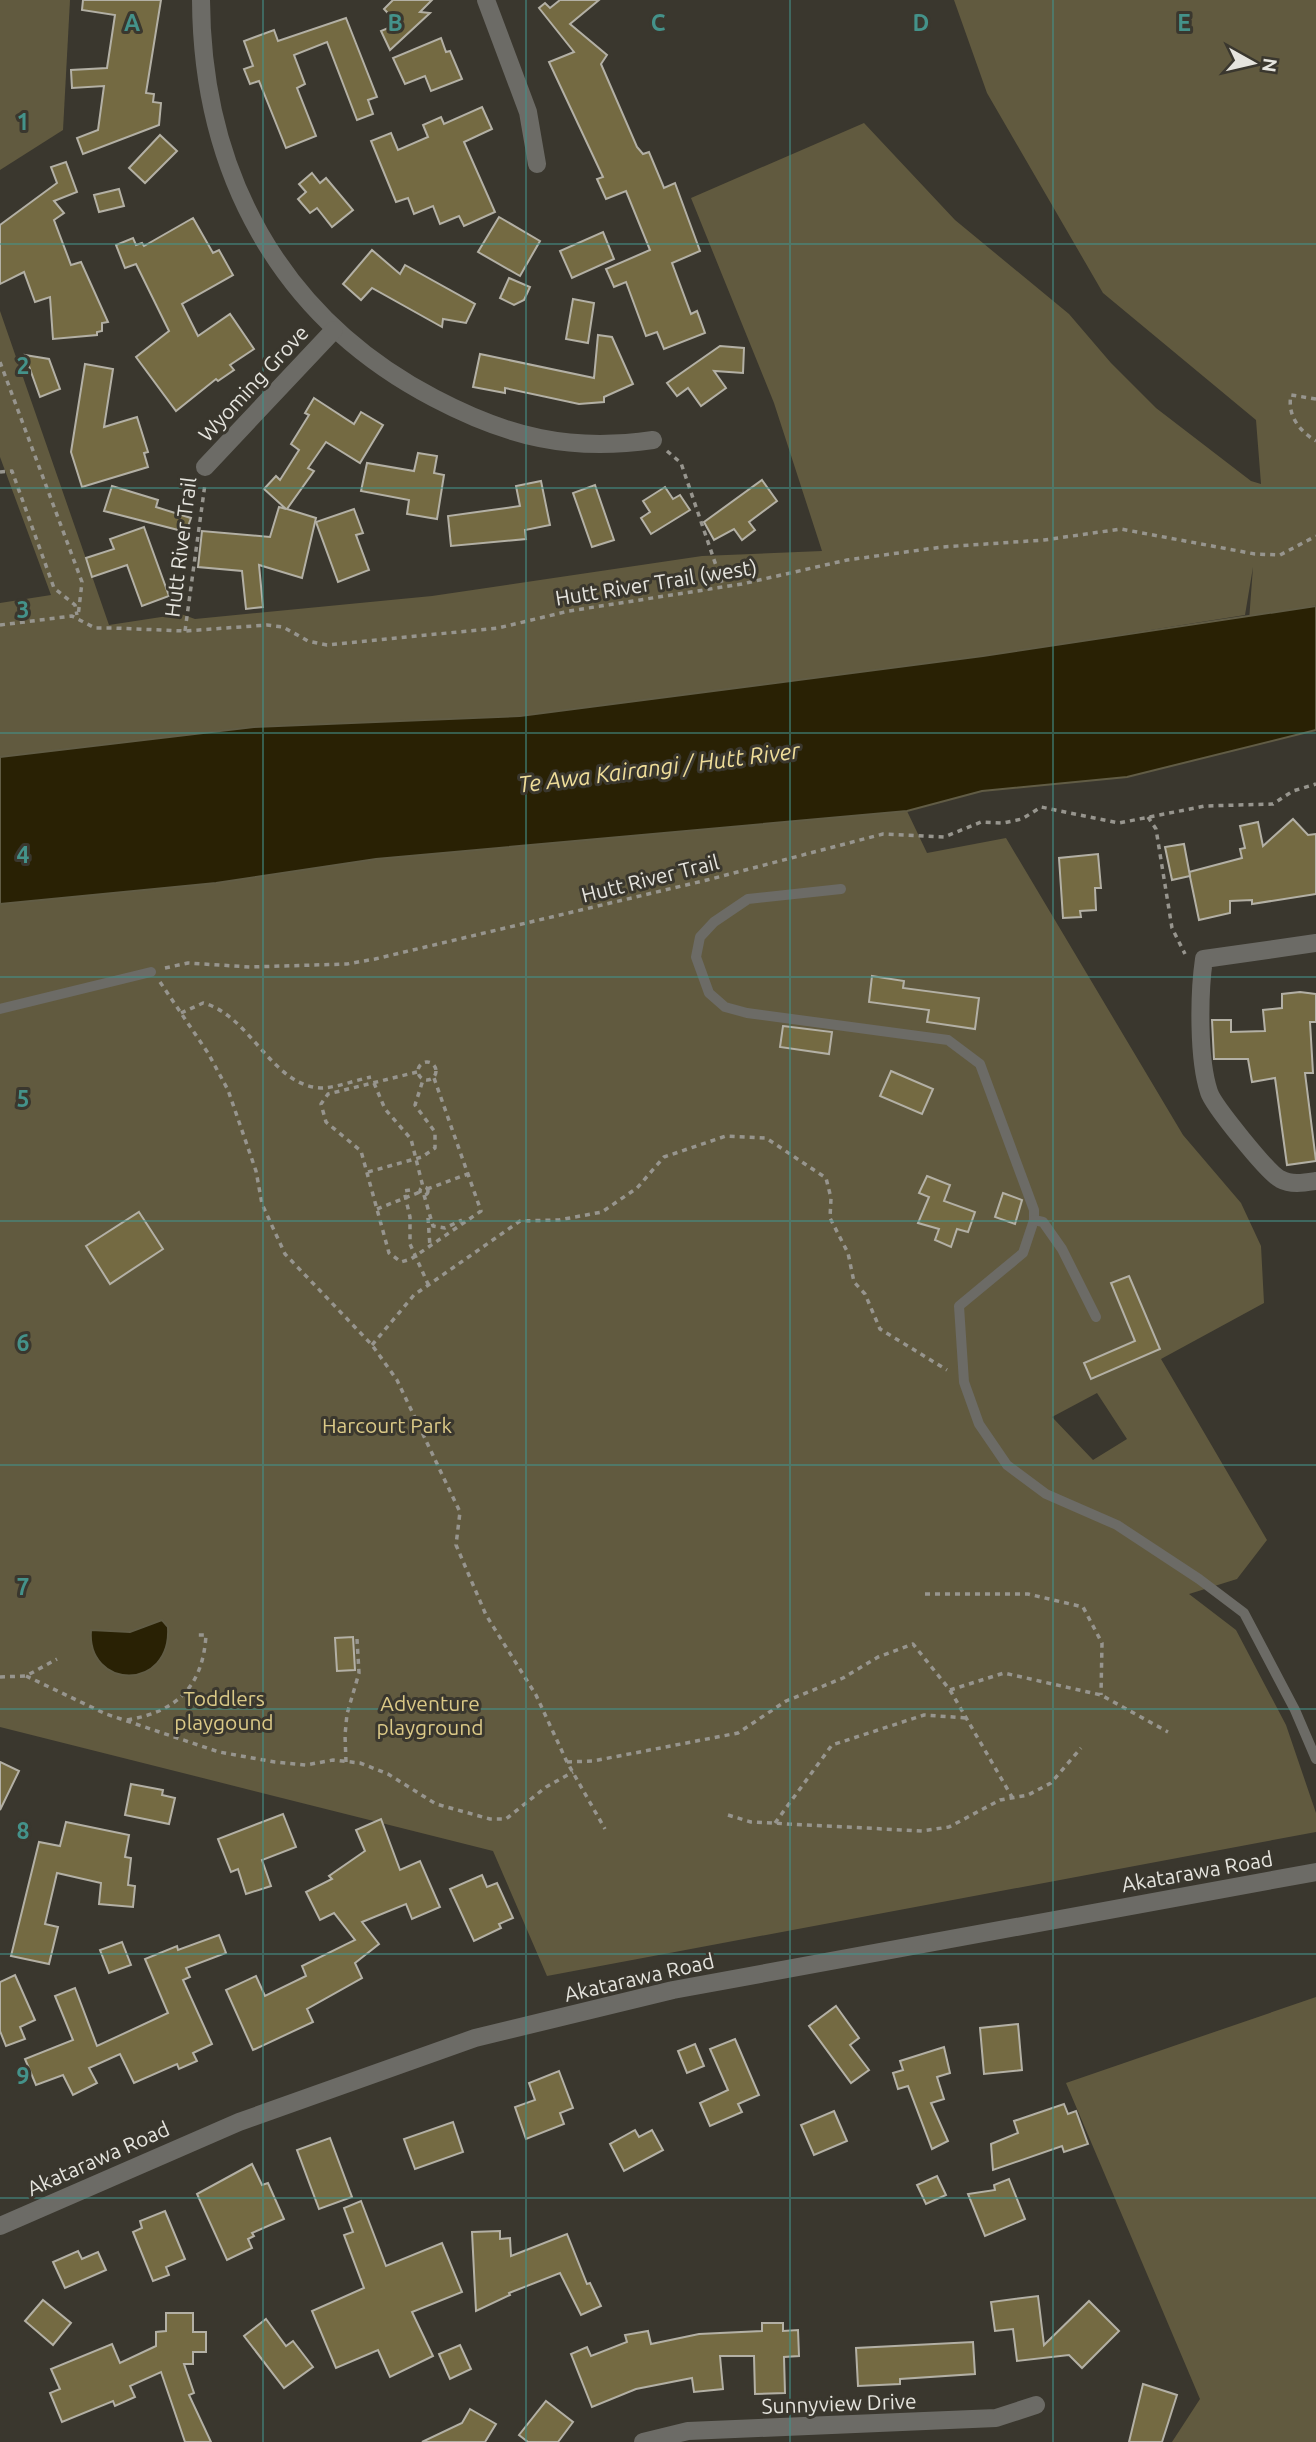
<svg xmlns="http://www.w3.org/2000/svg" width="1316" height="2442" font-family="Ubuntu,sans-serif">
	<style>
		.green { fill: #615a3f; fill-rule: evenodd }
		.water { fill: #292104; stroke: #615c45; stroke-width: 2 }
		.building { fill: #746a42; stroke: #b3b0a5; stroke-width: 2 }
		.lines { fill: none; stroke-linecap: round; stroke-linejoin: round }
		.path { stroke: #97958e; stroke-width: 3.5; stroke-dasharray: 5 5; stroke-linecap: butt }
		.service { stroke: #6c6b66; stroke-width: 10 }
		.minor { stroke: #6c6b66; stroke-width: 18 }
		.tertiary { stroke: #6c6b66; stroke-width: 18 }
		.grid { fill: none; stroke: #44928a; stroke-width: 2; stroke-opacity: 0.55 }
		.labels { text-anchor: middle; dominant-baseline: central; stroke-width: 6; stroke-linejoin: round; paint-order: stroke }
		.street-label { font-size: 21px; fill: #e5e4de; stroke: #3a372e }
		.park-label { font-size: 21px; fill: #dbc987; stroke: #3a372e }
		.water-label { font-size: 23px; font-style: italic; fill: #efdd99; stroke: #3a372e }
		.grid-label { font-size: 23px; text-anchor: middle; font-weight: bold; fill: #44928a; stroke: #3a372e; stroke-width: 6; stroke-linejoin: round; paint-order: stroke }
	</style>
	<rect width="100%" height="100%" fill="#3a372e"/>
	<g class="green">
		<path d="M0 0H70L63 130 0 170Z"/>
		<path d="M954 0H1316V605L1249 621 1253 567 1245 615 700 702 0 784V603L51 595 0 457V311L109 625 181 614 195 619 432 596 702 556 822 551 774 403 691 198 864 123 955 220 1069 314 1111 363 1156 408 1251 481 1261 484 1256 420 1103 293 987 93Z"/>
		<path d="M907 811 927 853 1006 838 1183 1135 1241 1203 1261 1246 1264 1303 1161 1359 1267 1540 1237 1579 1189 1594 1236 1630 1286 1725 1316 1813V1832L547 1976 493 1851 0 1727V904L216 883 376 859ZM1097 1393 1127 1439 1093 1460 1052 1417Z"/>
		<path d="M1316 1997V2442H1172L1200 2399 1066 2083Z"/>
	</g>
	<g class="water">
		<path d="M1316 606V730L1127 777 982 791 907 811 376 859 216 883 0 904V757L254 727 520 716 983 656Z"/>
		<path d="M162 1620 168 1627C172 1692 86 1690 91 1630L130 1632Z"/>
	</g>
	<g class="building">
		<path d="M83 0H161L146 93 154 94 153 102 161 103 159 125 83 154 77 138 98 130 104 86 72 88 71 70 107 68 115 15 82 10Z"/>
		<path d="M393 0H432L420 12 430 13 390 50 381 31 398 24 384 9Z"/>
		<path d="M560 0H599L570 24 607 55 601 64 637 147 643 154 649 152 664 188 675 183 700 251 672 263 691 314 697 311 705 333 664 349 657 332 646 336 626 282 614 287 606 269 650 250 626 191 606 199 597 179 603 177 549 62 574 52 539 8 545 3 550 8Z"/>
		<path d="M346 18 377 97 368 100 373 114 357 120 327 42 294 55 305 84 297 88 316 136 286 148 259 81 250 84 244 69 253 66 244 41 274 30 278 41Z"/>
		<path d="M441 38 446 52 450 51 462 79 431 91 425 76 405 84 393 58Z"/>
		<path d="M482 107 492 129 464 142 495 212 464 226 459 216 440 224 433 206 414 214 408 198 396 202 371 141 391 133 398 150 428 137 423 125 441 117 444 124Z"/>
		<path d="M160 135 177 151 145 183 129 168Z"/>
		<path d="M66 162 77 192 54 201 64 213 54 220 71 265 81 262 108 322 102 323V331L97 332V335L53 339 50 297 35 302 24 272 0 284V225L57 183 51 167Z"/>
		<path d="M312 173 320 183 326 178 353 210 332 227 317 208 310 213 298 199 306 192 299 184Z"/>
		<path d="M119 189 124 206 99 212 94 195Z"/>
		<path d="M499 217 540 241 520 276 478 252Z"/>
		<path d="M193 218 213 253 219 250 233 275 182 304 198 336 230 314 254 349 230 365 234 370 218 381 216 379 176 411 136 357 169 331 136 264 125 268 116 245 133 238 136 245 142 243 144 246Z"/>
		<path d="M603 232 614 259 572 278 560 251Z"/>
		<path d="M372 250 400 274 405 265 475 304 466 323 443 319 442 327 372 288 361 300 343 284Z"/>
		<path d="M509 278 530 287 524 300 514 305 500 298Z"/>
		<path d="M573 299 594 303 588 343 566 339Z"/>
		<path d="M598 335 612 337 633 384 604 397V402L579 404 505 388V393L473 387 480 354 594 378Z"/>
		<path d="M720 346 744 348 743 373 714 371 726 388 701 406 688 388 677 396 667 383Z"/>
		<path d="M25 355 49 359 60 389 40 397Z"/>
		<path d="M85 364 113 369 104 427 137 417 148 452 144 453 148 467 82 487 71 452Z"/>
		<path d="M314 398 354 424 361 412 383 425 360 463 326 442 308 468 314 471 287 509 316 518 302 578 259 565 263 607 246 609 242 571 198 567 202 531 270 537 279 507 286 509 264 489 276 476 280 480 299 450 291 444 309 415 305 413Z"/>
		<path d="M418 453 437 456 434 473 444 475 437 519 407 514 409 500 361 491 367 463 414 471Z"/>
		<path d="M762 480 777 501 749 522 755 530 742 540 734 529 714 540 704 522Z"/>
		<path d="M541 481 550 525 525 530 526 539 451 546 448 516 520 506 516 486Z"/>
		<path d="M595 485 614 540 592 547 573 493Z"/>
		<path d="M112 486 158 500 156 507 191 518 186 532 104 511Z"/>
		<path d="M665 487 673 499 680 495 690 510 651 534 641 518 650 512 643 501Z"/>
		<path d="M354 509 363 533 356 535 369 570 338 582 316 522Z"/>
		<path d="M144 527 169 596 142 606 127 565 92 577 86 558 114 549 110 539Z"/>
		<path d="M1293 819 1308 835 1316 834V894L1252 904V900L1230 901V913L1199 920 1189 872 1242 858 1240 849 1245 848 1240 826 1258 822 1263 846Z"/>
		<path d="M1184 844 1190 876 1172 880 1165 847Z"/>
		<path d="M1098 854 1101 888H1095L1096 910 1080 911 1081 917 1063 918 1059 858Z"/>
		<path d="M872 976 904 981 903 988 979 998 975 1029 927 1022 929 1010 869 1002Z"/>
		<path d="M1300 992 1316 994V1022H1310L1313 1073H1305L1316 1161 1287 1165 1275 1078 1252 1082 1248 1059H1214L1212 1020H1231V1032L1265 1031 1263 1010 1282 1008V994Z"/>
		<path d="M783 1026 832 1032 829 1054 780 1047Z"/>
		<path d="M891 1071 933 1089 922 1114 880 1096Z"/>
		<path d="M927 1176 950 1185 944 1201 975 1212 968 1232 957 1229 951 1247 935 1240 939 1229 918 1223 929 1197 919 1193Z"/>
		<path d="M1003 1193 1022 1200 1015 1224 995 1217Z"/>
		<path d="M139 1212 163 1249 110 1284 86 1246Z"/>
		<path d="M1129 1276 1160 1349 1091 1379 1084 1363 1135 1341 1111 1283Z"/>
		<path d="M353 1637 355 1670 337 1671 335 1638Z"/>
		<path d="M0 1762 19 1771 0 1810Z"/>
		<path d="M131 1784 163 1790 162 1795 175 1798 169 1824 125 1815Z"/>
		<path d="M283 1814 296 1847 262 1860 271 1886 246 1894 238 1869 231 1872 218 1839Z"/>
		<path d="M381 1819 400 1870 420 1861 440 1907 412 1919 406 1904 362 1922 379 1944 355 1963 362 1978 307 2009 313 2022 253 2050 226 1990 256 1976 265 1996 306 1976 302 1966 355 1940 334 1913 320 1920 306 1892 332 1879 329 1876 365 1851 356 1830Z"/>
		<path d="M66 1822 129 1835 125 1857 131 1858 128 1885 135 1886 133 1907 99 1904 101 1883 57 1873 45 1924 58 1927 49 1964 11 1956 39 1842 60 1846Z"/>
		<path d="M482 1875 487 1887 497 1883 513 1918 499 1924 501 1928 474 1941 450 1889Z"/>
		<path d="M219 1935 226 1953 186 1968 190 1977 183 1980 212 2044 193 2053 197 2061 179 2069 177 2064 134 2083 120 2054 89 2068 97 2083 73 2095 63 2075 36 2085 25 2059 73 2040 55 1996 75 1988 97 2046 168 2013 145 1959 177 1946 178 1950Z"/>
		<path d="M122 1942 131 1965 109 1973 100 1950Z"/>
		<path d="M15 1975 35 2020 20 2027 25 2039 6 2046 0 2031V1982Z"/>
		<path d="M836 2006 859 2038 850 2045 869 2070 851 2083 809 2026Z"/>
		<path d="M1018 2024 1022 2070 984 2074 980 2028Z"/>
		<path d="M735 2039 759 2095 738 2104 742 2112 710 2126 700 2103 728 2090 710 2049Z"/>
		<path d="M695 2044 704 2066 687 2073 678 2051Z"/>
		<path d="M944 2047 950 2073 937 2077 944 2099 931 2103 948 2141 932 2149 908 2086 898 2089 893 2073 903 2070 900 2061Z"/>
		<path d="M559 2071 573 2108 560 2113 564 2124 526 2139 515 2107 535 2100 529 2083Z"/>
		<path d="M1064 2104 1068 2114 1076 2111 1088 2144 1064 2152 1062 2146 993 2170 991 2144 1018 2133 1014 2121Z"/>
		<path d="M834 2111 847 2141 814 2155 801 2125Z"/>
		<path d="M453 2122 463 2152 415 2169 404 2139Z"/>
		<path d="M635 2130 639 2137 652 2130 663 2150 624 2171 610 2144Z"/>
		<path d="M330 2138 352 2197 319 2209 297 2150Z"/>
		<path d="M252 2164 262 2185 268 2183 284 2219 252 2233 254 2236 248 2239 252 2248 227 2260 197 2194Z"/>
		<path d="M937 2176 946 2195 926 2204 917 2185Z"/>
		<path d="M1009 2179 1025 2219 985 2236 968 2194 995 2190 994 2185Z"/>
		<path d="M361 2201 386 2266 442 2243 462 2292 412 2312 433 2356 390 2377 378 2350 336 2368 312 2311 364 2288 344 2235 353 2232 344 2208Z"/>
		<path d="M165 2211 185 2259 166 2267 169 2275 153 2281 133 2232 142 2228 140 2221Z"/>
		<path d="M500 2231V2239L510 2238 511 2256 567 2234 587 2284 590 2283 601 2306 581 2315 560 2273 509 2293 510 2295 476 2311 472 2232Z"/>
		<path d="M78 2251 82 2259 98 2252 106 2270 65 2288 53 2262Z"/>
		<path d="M1038 2296 1044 2345 1089 2301 1119 2331 1082 2368 1069 2355 1017 2361 1013 2329 995 2331 991 2302Z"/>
		<path d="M43 2300 71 2323 53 2345 25 2321Z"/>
		<path d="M166 2313H193V2332H206V2352H193V2364H184L194 2393 189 2395 211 2442H185L161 2372 130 2386 135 2397 115 2406 113 2401 62 2422 50 2393 60 2389 51 2369 112 2344 120 2363 156 2346V2332L166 2331Z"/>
		<path d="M266 2319 286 2346 293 2341 313 2367 284 2388 244 2336Z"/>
		<path d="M762 2323H783V2331L798 2330 799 2356 784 2357 785 2393 755 2394 754 2356H720L723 2389 694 2392 692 2378 636 2389 592 2407 571 2354 587 2347 591 2356 627 2342 625 2335 648 2331 651 2344 699 2334 762 2331Z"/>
		<path d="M973 2342 975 2374 900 2379V2384L858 2386 856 2348Z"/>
		<path d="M460 2345 471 2369 450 2379 439 2354Z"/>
		<path d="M1143 2384 1177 2395 1162 2442H1129Z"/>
		<path d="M546 2401 573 2422 558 2442H528L519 2435Z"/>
		<path d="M470 2409 496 2424 485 2442H422L462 2423Z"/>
	</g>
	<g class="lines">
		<g class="path">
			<path d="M0 362 82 582 78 617"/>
			<path d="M1316 399 1291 395C1287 415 1299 431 1316 441"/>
			<path d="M667 451 681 463 723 586"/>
			<path d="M0 472 12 471 54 588 75 605 77 615"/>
			<path d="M0 625 72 616 95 628H113L185 631 267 625 283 627 308 641 327 645 498 628 569 611 742 584 847 560 942 547 1044 540 1121 529 1255 554 1280 555 1316 536"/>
			<path d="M185 631 205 484"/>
			<path d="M1148 817 1156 829 1172 928 1185 954"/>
			<path d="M165 968 188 963 250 967 347 964 375 959 707 880 883 834 944 837 981 822 1003 823 1022 819 1041 807 1119 823 1205 806 1273 804 1293 791 1316 784"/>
			<path d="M160 982 208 1053 228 1090 256 1171 262 1204 285 1254 372 1345 397 1380 460 1512 456 1545 486 1615 536 1695 567 1762 605 1829"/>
			<path d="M181 1013 203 1003C251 1015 272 1088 323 1088 338 1087 356 1080 371 1077"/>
			<circle cx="427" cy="1071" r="9"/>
			<path d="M417 1072 328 1094 321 1104 326 1122 361 1151 389 1253 401 1262 411 1259 481 1211 434 1078"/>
			<path d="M374 1083 385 1109 411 1139 423 1187"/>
			<path d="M368 1172 422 1157 435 1148V1132L415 1105 423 1080"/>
			<circle cx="424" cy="1191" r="4"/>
			<path d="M427 1189 468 1174"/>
			<path d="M410 1190 404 1191 410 1217V1244L428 1284"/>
			<path d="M424 1195 433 1226 445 1228 462 1220"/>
			<path d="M377 1209 420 1192"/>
			<path d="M428 1218 430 1247"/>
			<path d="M372 1345 414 1295 520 1221 559 1220 602 1212 637 1188 664 1157 726 1136 766 1138 826 1178 831 1198 830 1218 848 1253 854 1282 865 1294 880 1329 947 1370"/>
			<path d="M925 1594H1028L1083 1607 1102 1643 1101 1695"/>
			<path d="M26 1676 106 1714 219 1752 275 1762 306 1765 333 1760 360 1763 388 1774 436 1804 490 1819H506L546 1787 573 1772"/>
			<path d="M0 1677 26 1676 57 1659"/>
			<path d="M950 1690 1012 1797"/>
			<path d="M127 1720C176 1712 203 1687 206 1635H197"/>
			<path d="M346 1762 345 1735 347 1714 359 1673 357 1639"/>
			<path d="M567 1762 593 1761 738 1733 786 1701 843 1678 878 1657 913 1644 950 1690 1004 1673 1101 1695 1168 1732"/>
			<path d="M728 1815 751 1822 922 1831 949 1827 1000 1800 1028 1795 1051 1783 1081 1748"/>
			<path d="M775 1823 832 1745 924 1715 967 1718"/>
		</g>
		<g class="service">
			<path d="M841 889 748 899 714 922 700 937 696 957 709 993 725 1007 747 1013 948 1040 980 1064 1034 1210V1220L1023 1253 959 1306 964 1382 979 1424 1007 1465 1046 1494 1117 1525 1199 1579 1244 1613 1295 1710 1316 1759"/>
			<path d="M0 1009 151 972"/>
			<path d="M1034 1220 1043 1222 1062 1249 1096 1317"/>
		</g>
		<g class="minor">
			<path d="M201 0C202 172 279 317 434 398 508 437 570 452 653 440"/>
			<path d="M486 0 528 112 537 164"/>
			<path d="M205 467 334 330"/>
			<path d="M1316 943 1204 959C1199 993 1198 1059 1209 1092 1213 1105 1268 1173 1280 1179 1291 1185 1303 1183 1316 1181"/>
			<path d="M643 2442 688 2431 996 2418 1036 2405"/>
		</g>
		<path class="tertiary" d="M0 2226 239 2122 475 2038 673 1990 1316 1872"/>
	</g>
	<path class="grid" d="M263 0V2442M526 0V2442M790 0V2442M1053 0V2442M0 244H1316M0 488H1316M0 733H1316M0 977H1316M0 1221H1316M0 1465H1316M0 1709H1316M0 1954H1316M0 2198H1316"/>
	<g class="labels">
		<g class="street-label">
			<text transform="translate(253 383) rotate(-47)">Wyoming Grove</text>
			<text transform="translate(180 547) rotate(-83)">Hutt River Trail</text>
			<text transform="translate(656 582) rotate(-9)">Hutt River Trail (west)</text>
			<text transform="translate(650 878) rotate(-14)">Hutt River Trail</text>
			<text transform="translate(1197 1871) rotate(-10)">Akatarawa Road</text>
			<text transform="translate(639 1977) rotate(-13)">Akatarawa Road</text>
			<text transform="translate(98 2158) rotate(-24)">Akatarawa Road</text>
			<text transform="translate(839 2403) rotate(-2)">Sunnyview Drive</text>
		</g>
		<g class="park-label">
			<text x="387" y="1425">Harcourt Park</text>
			<text x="224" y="1698">Toddlers<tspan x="224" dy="24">playgound</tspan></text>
			<text x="430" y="1703">Adventure<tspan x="430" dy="24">playground</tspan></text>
		</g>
		<g class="water-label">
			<text transform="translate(659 767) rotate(-7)">Te Awa Kairangi / Hutt River</text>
		</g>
	</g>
	<g class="grid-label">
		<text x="132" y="31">A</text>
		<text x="395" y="31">B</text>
		<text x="658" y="31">C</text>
		<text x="921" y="31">D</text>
		<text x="1184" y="31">E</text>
		<text x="23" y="130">1</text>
		<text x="23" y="374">2</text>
		<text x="23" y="618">3</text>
		<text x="23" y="863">4</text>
		<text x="23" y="1107">5</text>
		<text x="23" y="1351">6</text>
		<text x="23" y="1595">7</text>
		<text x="23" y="1839">8</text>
		<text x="23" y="2084">9</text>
	</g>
	<g transform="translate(1253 63) rotate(98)" stroke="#3a372e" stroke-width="5" paint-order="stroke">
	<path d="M0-5L12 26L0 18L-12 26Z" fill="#e5e4de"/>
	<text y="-10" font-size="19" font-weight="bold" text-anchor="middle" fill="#e5e4de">N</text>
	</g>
</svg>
